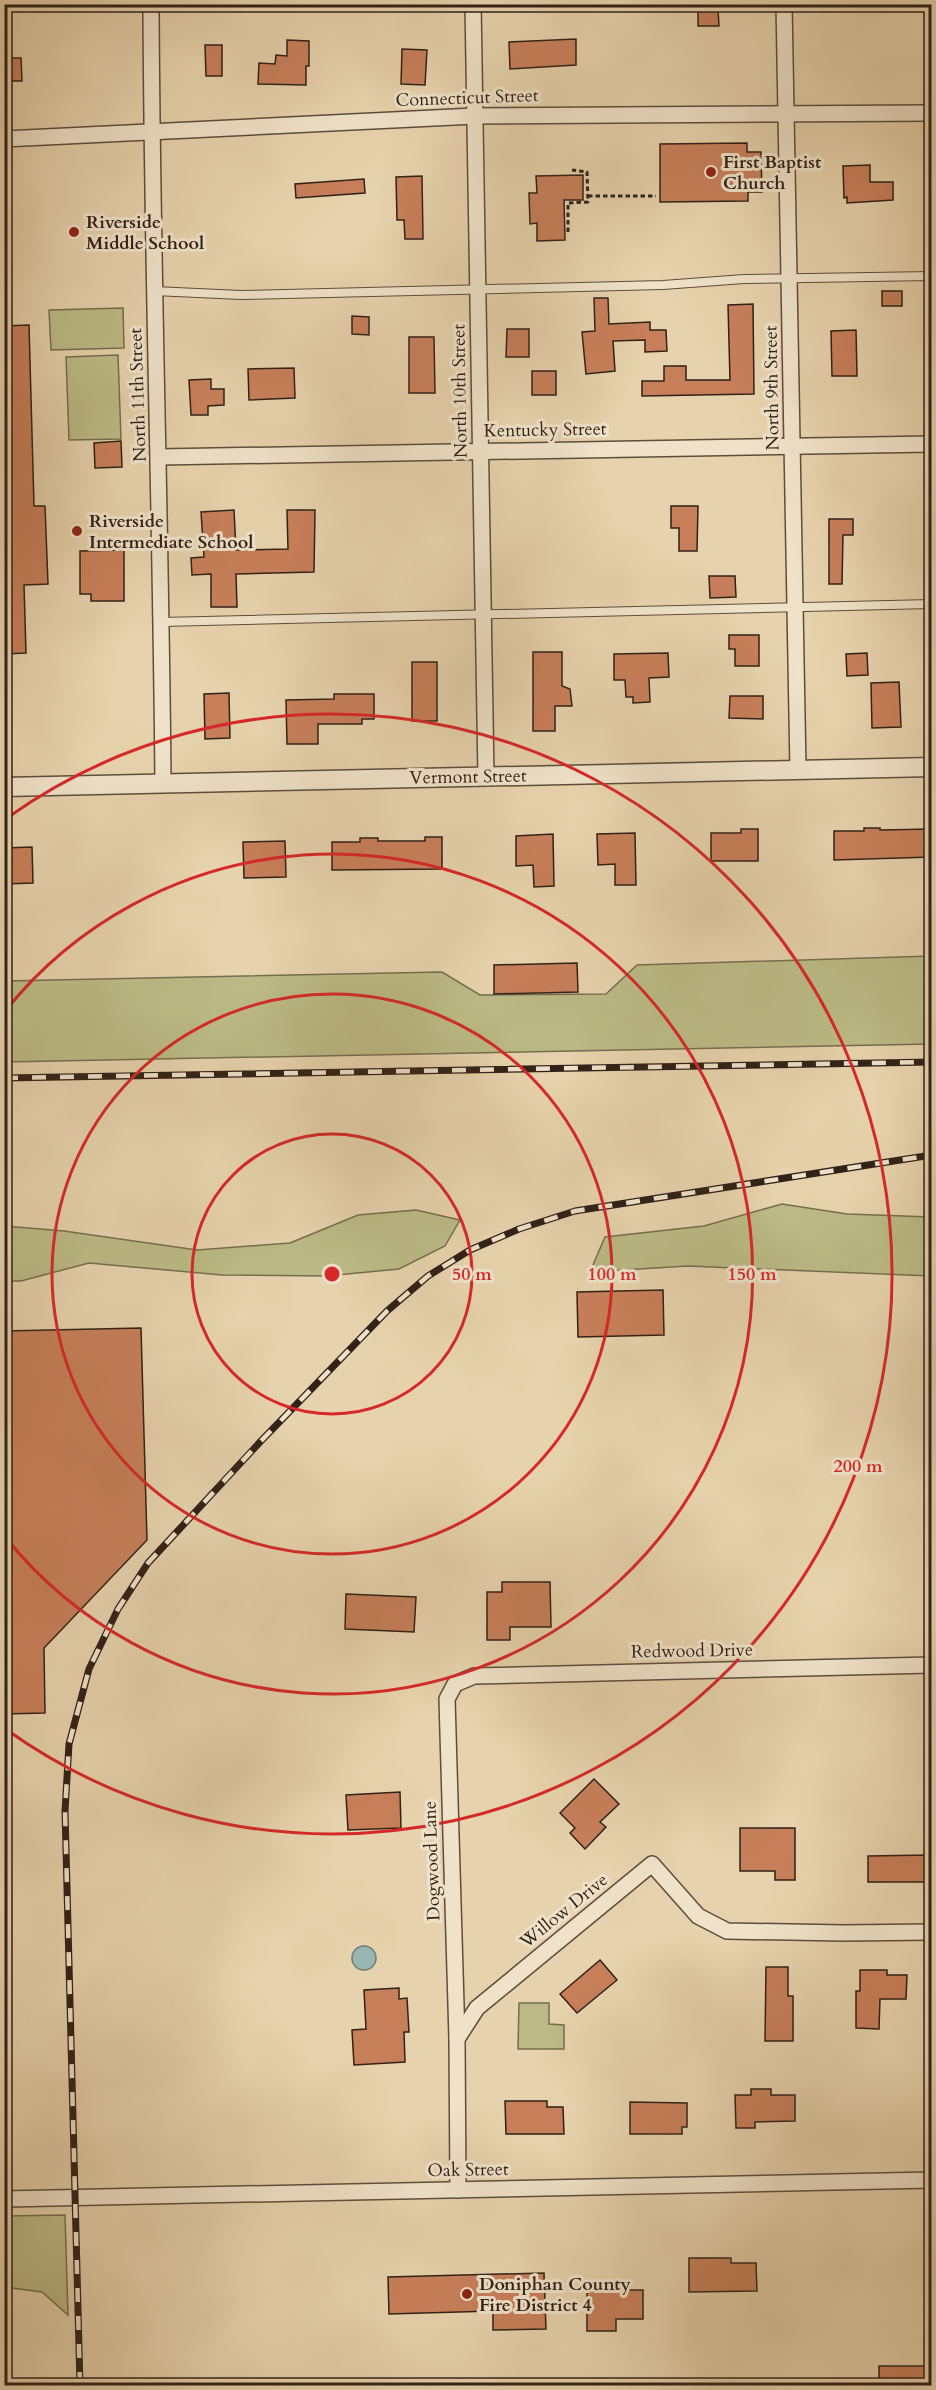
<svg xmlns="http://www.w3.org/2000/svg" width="936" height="2390" font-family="Cardo,serif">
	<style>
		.green { fill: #bbba86; stroke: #766e4f; stroke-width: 1.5 }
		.water { fill: #99b6b2; stroke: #6f7a74; stroke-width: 1.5 }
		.building { fill: #c77f5a; stroke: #312118; stroke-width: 1.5 }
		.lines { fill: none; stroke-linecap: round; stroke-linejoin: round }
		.service-casing { stroke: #5e4d3d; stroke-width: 10 }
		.minor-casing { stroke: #5e4d3d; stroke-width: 18 }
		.tertiary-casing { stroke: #5e4d3d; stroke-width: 21 }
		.path { stroke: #312118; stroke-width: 3; stroke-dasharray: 4.5 3; stroke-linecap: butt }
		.service { stroke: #efe2c9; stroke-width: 8 }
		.minor { stroke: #efe2c9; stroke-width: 15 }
		.tertiary { stroke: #efe2c9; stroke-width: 18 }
		.rail-casing { stroke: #312118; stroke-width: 7 }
		.rail { stroke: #efe2c9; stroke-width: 4.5; stroke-dasharray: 14; stroke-linecap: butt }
		.ring { fill: none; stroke: #d62828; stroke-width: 3 }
		.poi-dot { fill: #8f2418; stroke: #efe2c9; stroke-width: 2 }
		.labels { text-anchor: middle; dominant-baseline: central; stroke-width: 6; stroke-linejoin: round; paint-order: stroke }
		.street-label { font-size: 18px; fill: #312118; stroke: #efe2c9 }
		.poi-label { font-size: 18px; font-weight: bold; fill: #312118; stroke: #efe2c9; text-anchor: start }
		.centre { fill: #d62828; stroke: #efe2c9; stroke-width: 3 }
		.ring-label { font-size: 18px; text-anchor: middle; font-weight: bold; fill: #d62828; stroke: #efe2c9; stroke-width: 6; stroke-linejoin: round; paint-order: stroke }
	</style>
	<rect width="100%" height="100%" fill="#e6d2ac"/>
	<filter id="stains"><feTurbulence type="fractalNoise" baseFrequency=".00333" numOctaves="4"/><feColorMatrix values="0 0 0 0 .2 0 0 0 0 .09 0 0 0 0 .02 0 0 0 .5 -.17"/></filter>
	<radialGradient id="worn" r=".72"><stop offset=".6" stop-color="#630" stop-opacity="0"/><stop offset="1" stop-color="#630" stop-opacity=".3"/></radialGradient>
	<g class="green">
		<path d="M123 308 124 348 51 350 49 310Z"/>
		<path d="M118 355 121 439 69 440 66 357Z"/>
		<path d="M931 956V1044L5 1062V981L442 972 480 995 606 994 637 965Z"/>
		<path d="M782 1204 847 1214 931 1217V1276L688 1266 590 1272 605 1237 704 1226Z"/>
		<path d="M416 1210 460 1220 445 1246 399 1269 326 1276 222 1275 89 1263 21 1281H5V1226L64 1231 197 1250 290 1243 358 1215Z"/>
		<path d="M519 2003H549V2024L564 2025V2049H518Z"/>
		<path d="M65 2215 68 2315 42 2292 4 2287 5 2216Z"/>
	</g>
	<circle class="water" cx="364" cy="1958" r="12"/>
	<g class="building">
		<path d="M698 9H718L719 26H698Z"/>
		<path d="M576 39V65L510 69 509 42Z"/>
		<path d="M287 40 309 41V66H306V85L258 84 259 63 275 64 276 55 287 56Z"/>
		<path d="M205 45H222V76H206Z"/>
		<path d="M402 49 427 50 425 85 401 84Z"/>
		<path d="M4 58H21L22 81H4Z"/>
		<path d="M747 143V152H761L762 192H748V201L660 202V144Z"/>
		<path d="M870 165V182H893V200L847 203V197L844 198 843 166Z"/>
		<path d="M583 175V200H564L565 240 537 241V223L530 224 529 193H537L536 176Z"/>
		<path d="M422 176 423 239H405L404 220H397L396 177Z"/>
		<path d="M364 179 365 193 296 198 295 184Z"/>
		<rect x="882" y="291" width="20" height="15"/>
		<path d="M594 298H608L609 324 650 322V330H666L667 351 645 352V340L613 341 615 371 586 374 582 332 595 331Z"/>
		<path d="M753 304 754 394 642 396V381H664V366H686V380H730L728 305Z"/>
		<path d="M352 316 369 317V335L352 334Z"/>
		<path d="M29 325 34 506H45L48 584 24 585 26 653 4 654V326Z"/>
		<path d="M507 329H529V357H506Z"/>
		<path d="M856 330 857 376H832L831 331Z"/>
		<path d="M409 337H434L435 393H409Z"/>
		<path d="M294 368 295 398 249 400 248 369Z"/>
		<rect x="532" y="371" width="24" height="24"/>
		<path d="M211 379V389H224V405L208 406V415H191L189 380Z"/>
		<path d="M121 441 122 467 95 468 94 443Z"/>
		<path d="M671 506H698L697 551H679V528H671Z"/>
		<path d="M234 510 236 550 288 549 287 510H315L314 572 236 574 237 607H211V574L192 575 191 558 204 557 201 512Z"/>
		<path d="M829 519H853V535H843L842 584H829Z"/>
		<path d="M124 550V601H91V594H80V551Z"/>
		<path d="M709 576H735L736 597 710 598Z"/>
		<path d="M729 635H759V666H735V649H729Z"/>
		<path d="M533 652H562V686L570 689 572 706H555V731H533Z"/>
		<path d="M668 653 669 677 649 678 650 702 633 703V697H626L625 680H614V654Z"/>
		<path d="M867 653 868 675 847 676 846 654Z"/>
		<rect x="412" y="662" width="25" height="59"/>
		<path d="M899 682 901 727 872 728 871 683Z"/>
		<path d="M229 693 230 738 205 739 204 694Z"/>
		<path d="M334 694H374V719H362V724H318V744H287L286 700 334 699Z"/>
		<path d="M730 696H763V719L729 718Z"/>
		<path d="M864 828H880V830L932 829V857L834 860V831H864Z"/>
		<path d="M741 829H758V861H711V833H741Z"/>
		<path d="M635 833 636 885H615V864L598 865 597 834Z"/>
		<path d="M553 834 554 886 534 887 533 865 516 866V836Z"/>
		<path d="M425 837H442V869L332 870V842H360V838H378V841H425Z"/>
		<path d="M285 841 286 877 244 878 243 842Z"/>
		<path d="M32 847 33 883 4 884V848Z"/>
		<path d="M577 963 578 992 494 994V965Z"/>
		<path d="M663 1290 664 1335 578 1337 577 1292Z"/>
		<path d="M141 1328 147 1540 44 1648 45 1713 4 1714V1331Z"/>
		<path d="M502 1582H550L551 1627H510V1640H487V1592H502Z"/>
		<path d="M346 1594 416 1597 414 1632 345 1629Z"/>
		<path d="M594 1779 619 1804 600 1822 606 1827 585 1849 570 1833 575 1828 560 1813Z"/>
		<path d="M400 1792 401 1828 348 1830 346 1795Z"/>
		<path d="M740 1828H795V1880H775V1871H740Z"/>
		<path d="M930 1855V1882H868V1856Z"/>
		<path d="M600 1960 617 1980 577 2013 560 1994Z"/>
		<path d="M766 1967H788V1996H793V2041H765Z"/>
		<path d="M860 1970H887V1975H907L906 1999H880L879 2029 856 2028V1991H860Z"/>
		<path d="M399 1988V1999L407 1998 409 2032H404L405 2062 354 2065 352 2030 366 2029 364 1990Z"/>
		<path d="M751 2089H771V2095H795V2121L755 2122V2128H736L735 2095H751Z"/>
		<path d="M505 2101H547V2107H563L564 2134H506Z"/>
		<path d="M630 2102 687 2103V2127H682V2134H630Z"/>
		<path d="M689 2258H731V2263H756L757 2291 689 2292Z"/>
		<path d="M544 2273 546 2329 493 2330V2311L389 2314 388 2277Z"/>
		<path d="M587 2290H643V2319H616V2331H587Z"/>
		<rect x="879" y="2366" width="51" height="19"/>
	</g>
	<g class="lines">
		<g class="service-casing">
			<g id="service">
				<path d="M154 291 241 295 663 285 744 279 932 276"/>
				<path d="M162 622 932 604"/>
				<path d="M4 2179 5 2199"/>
			</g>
		</g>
		<g class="minor-casing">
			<g id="minor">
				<path d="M151 4C152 264 161 524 163 784"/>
				<path d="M473 4 486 777"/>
				<path d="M784 4 798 770"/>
				<path d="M4 139 475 116 932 113"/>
				<path d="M159 457 932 444"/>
				<path d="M457 2039 447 1699 455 1684 474 1676 932 1665"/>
				<path d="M458 2190 457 2039 477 2008 652 1864 698 1916 727 1931 844 1933 932 1932"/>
				<path d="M4 2199 932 2180"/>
			</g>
		</g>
		<g class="tertiary-casing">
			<path id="tertiary" d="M4 787 932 767"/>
		</g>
		<g class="path">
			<path d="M588 196H656"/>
			<path d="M568 232V203L588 202 587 172 572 170"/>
		</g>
		<use href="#service" class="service"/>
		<use href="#minor" class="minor"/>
		<use href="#tertiary" class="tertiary"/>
		<g class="rail-casing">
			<g id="rail">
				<path d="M4 1078 932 1062"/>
				<path d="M80 2386 65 1811 69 1744 89 1669 118 1609 148 1563 260 1442 387 1311 428 1276 470 1250 519 1229 575 1211 932 1155"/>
			</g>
		</g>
		<use href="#rail" class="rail"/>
	</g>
	<g class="ring">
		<circle cx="332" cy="1274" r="140"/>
		<circle cx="332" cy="1274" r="280"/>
		<path d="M6 1010A420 420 0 1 1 6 1538"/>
		<path d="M7 818A560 560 0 1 1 7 1730"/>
	</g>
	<g class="poi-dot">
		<circle cx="711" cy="172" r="6"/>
		<circle cx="74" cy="232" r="6"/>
		<circle cx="77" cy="531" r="6"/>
		<circle cx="467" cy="2294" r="6"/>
	</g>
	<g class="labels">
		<g class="street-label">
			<text transform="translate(467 98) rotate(-2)">Connecticut Street</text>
			<text transform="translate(772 388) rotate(-91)">North 9th Street</text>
			<text transform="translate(460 391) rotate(-91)">North 10th Street</text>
			<text transform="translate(138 395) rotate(-92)">North 11th Street</text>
			<text transform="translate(545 430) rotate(-1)">Kentucky Street</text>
			<text transform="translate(468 777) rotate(-1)">Vermont Street</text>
			<text transform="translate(692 1651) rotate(-1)">Redwood Drive</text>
			<text transform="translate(432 1861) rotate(-92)">Dogwood Lane</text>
			<text transform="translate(564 1911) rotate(-39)">Willow Drive</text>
			<text transform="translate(468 2170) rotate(-1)">Oak Street</text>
		</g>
		<g class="poi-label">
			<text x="723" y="162">First Baptist<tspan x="723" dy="21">Church</tspan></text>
			<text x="86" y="222">Riverside<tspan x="86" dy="21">Middle School</tspan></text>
			<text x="89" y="521">Riverside<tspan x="89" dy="21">Intermediate School</tspan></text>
			<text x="479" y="2284">Doniphan County<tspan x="479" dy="21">Fire District 4</tspan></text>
		</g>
	</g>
	<circle cx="332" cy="1274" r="9" class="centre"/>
	<g class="ring-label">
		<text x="472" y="1280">50 m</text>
		<text x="612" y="1280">100 m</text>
		<text x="752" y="1280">150 m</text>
		<text x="858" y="1472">200 m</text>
	</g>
	<rect width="936" height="2390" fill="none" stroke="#e6d2ac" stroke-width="24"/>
	<rect x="6" y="6" width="924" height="2378" fill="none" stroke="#312118" stroke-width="3"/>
	<rect x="12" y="12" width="912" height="2366" fill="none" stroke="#312118" stroke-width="1.5"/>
	<rect width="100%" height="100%" filter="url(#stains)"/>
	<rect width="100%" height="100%" fill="url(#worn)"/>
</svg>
